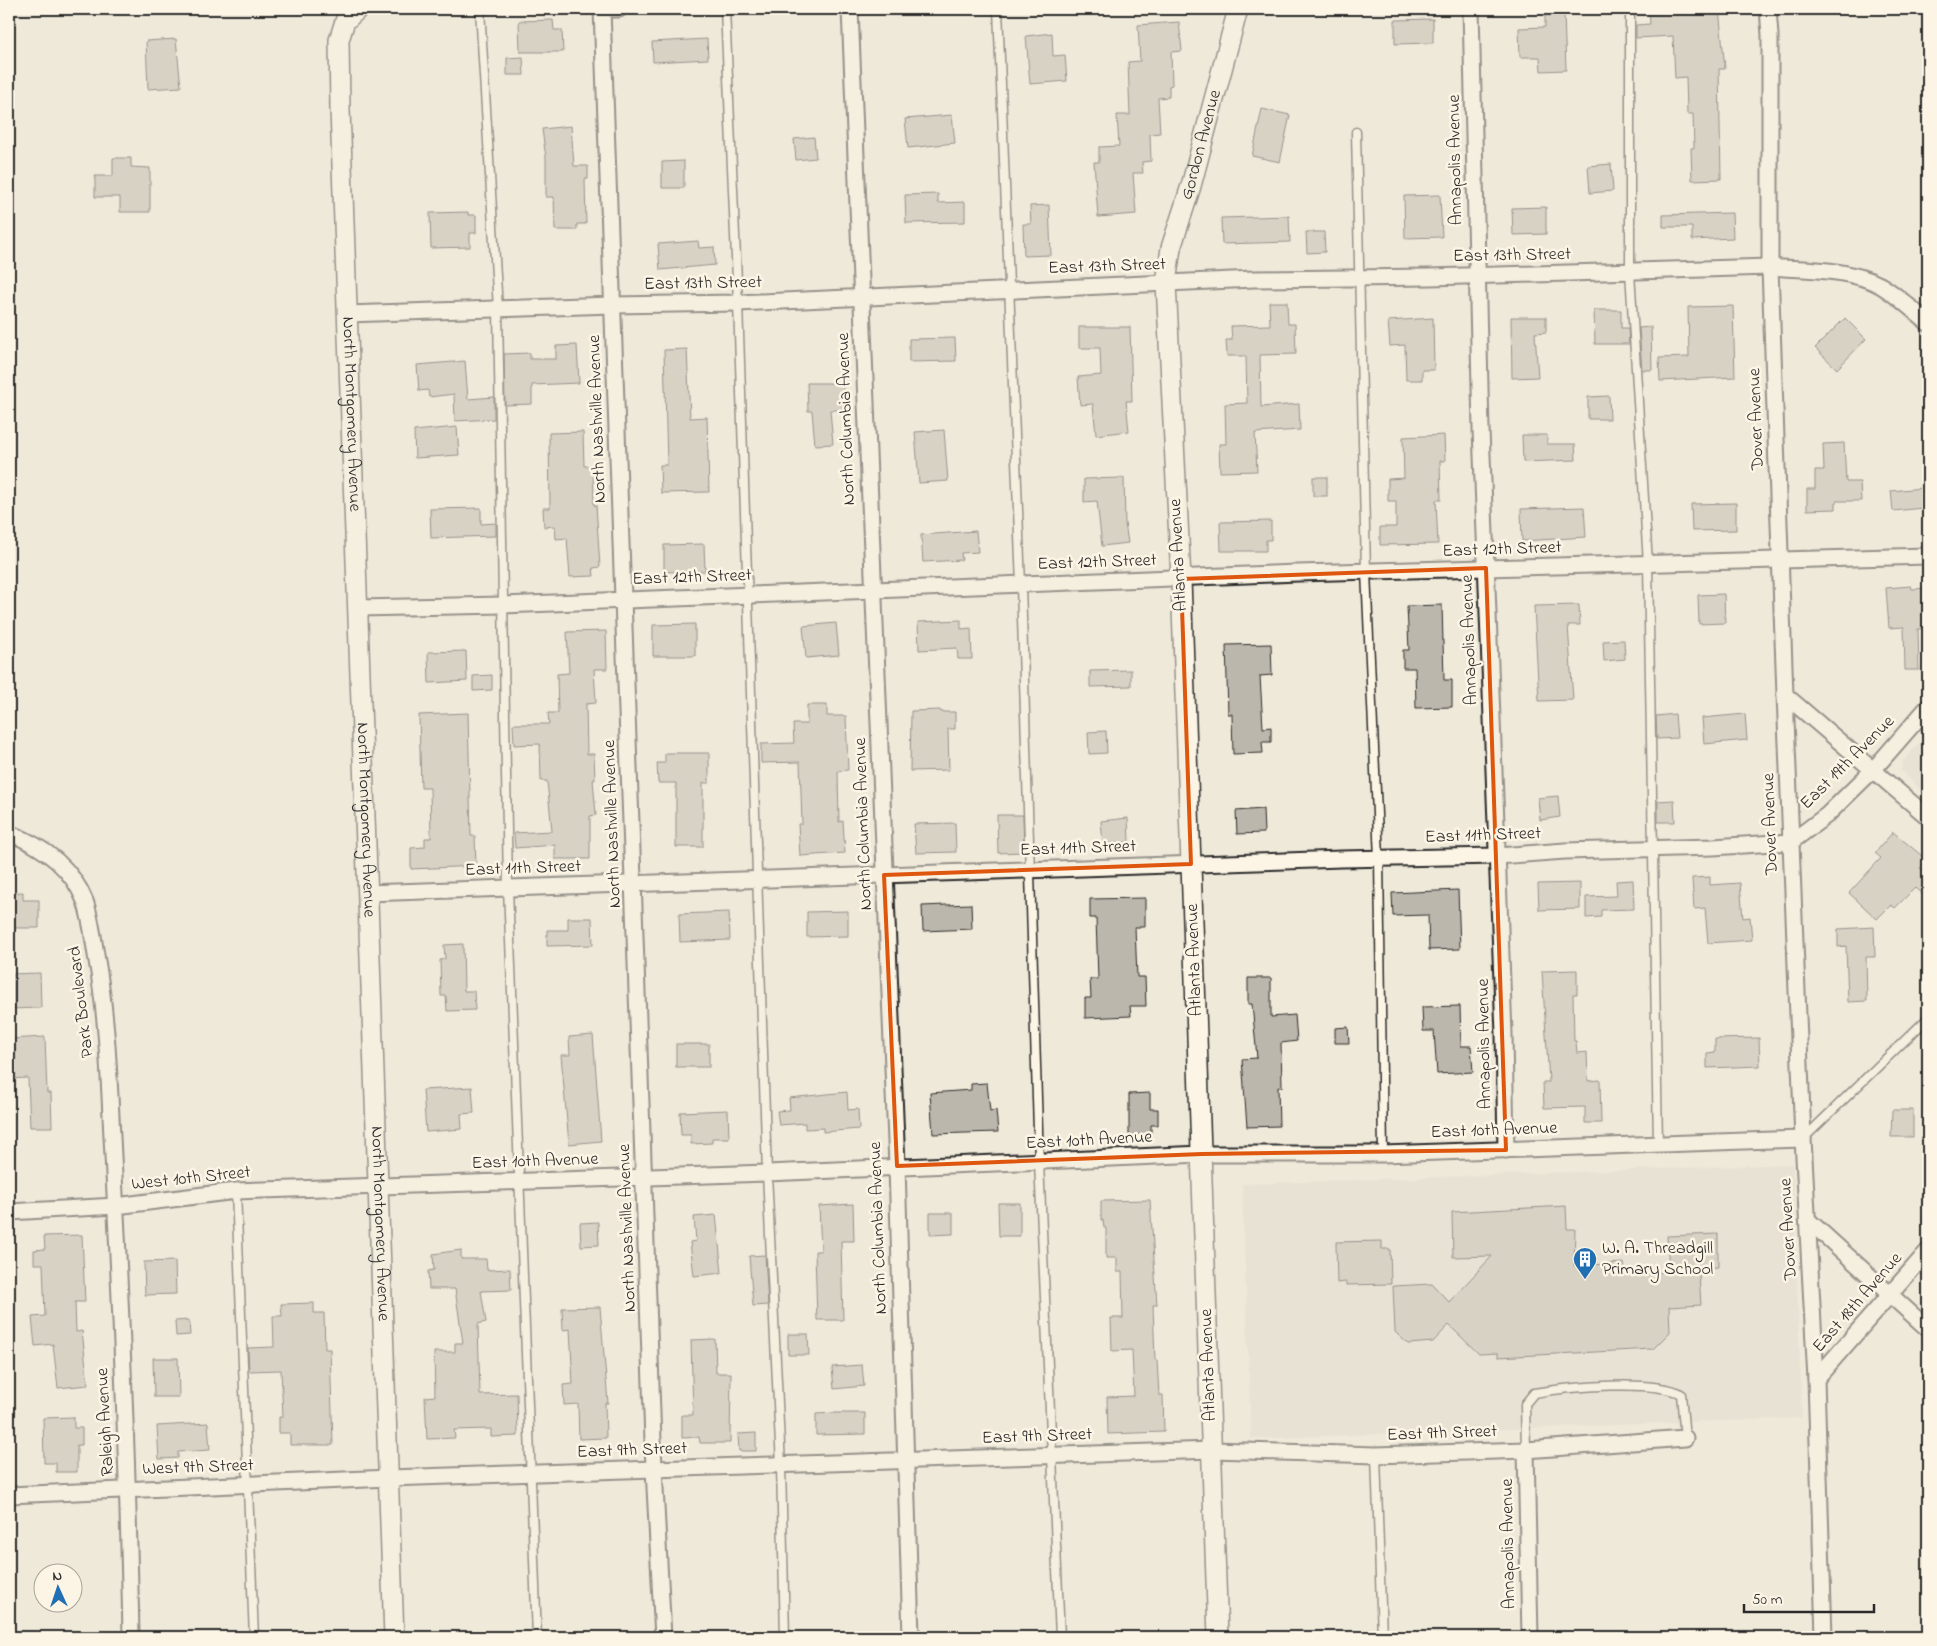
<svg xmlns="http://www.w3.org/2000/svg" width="1937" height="1646" font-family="'Indie Flower',sans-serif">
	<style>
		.built { fill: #e0dacc }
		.building { fill: #bcb7ac; stroke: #2b2b2b }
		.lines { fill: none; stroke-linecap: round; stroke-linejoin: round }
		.service-casing { stroke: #2b2b2b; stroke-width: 11 }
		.minor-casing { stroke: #2b2b2b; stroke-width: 19 }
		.tertiary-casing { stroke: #2b2b2b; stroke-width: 22 }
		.service { stroke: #fcf5e5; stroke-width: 8 }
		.minor { stroke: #fcf5e5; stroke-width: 15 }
		.tertiary { stroke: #fcf5e5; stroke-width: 19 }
		.marked { fill: none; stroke: #df570e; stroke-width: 4; stroke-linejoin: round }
		.labels { text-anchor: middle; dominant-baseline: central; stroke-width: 5; stroke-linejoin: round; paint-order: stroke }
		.street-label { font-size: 18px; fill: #2b2b2b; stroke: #fcf5e5 }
		.poi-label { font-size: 18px; fill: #2b2b2b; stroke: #fcf5e5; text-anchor: start }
	</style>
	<rect width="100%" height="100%" fill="#efe9da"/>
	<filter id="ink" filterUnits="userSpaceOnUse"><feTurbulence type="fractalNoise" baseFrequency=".02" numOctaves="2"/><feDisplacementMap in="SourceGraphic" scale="10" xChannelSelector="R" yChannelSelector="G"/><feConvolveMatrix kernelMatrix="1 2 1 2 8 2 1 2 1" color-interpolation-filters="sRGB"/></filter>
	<g filter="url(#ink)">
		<g class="built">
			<path d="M1928 733V797L1901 771 1903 761Z"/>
			<path d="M1793 1164 1802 1418 1251 1439 1242 1184Z"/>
		</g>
		<g class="building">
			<path d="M1649 9H1719L1725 69H1719L1721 179 1692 180 1691 148H1694L1693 114H1687L1686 77 1675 78 1673 36 1636 38V25L1650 24Z"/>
			<path d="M1545 13H1564L1566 70 1541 71 1540 57H1520L1519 28 1545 27Z"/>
			<path d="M1433 19V43L1395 44V20Z"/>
			<path d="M553 20 554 30H562L563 52H520L519 21Z"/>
			<path d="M1179 22 1182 51 1171 52 1172 85 1169 86V97L1158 98 1160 133 1150 134 1151 161 1142 162 1143 173H1133L1136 214 1098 217 1094 162H1099V147L1119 146 1117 115H1130L1128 62 1140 61 1138 25Z"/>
			<path d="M1052 33 1053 56 1065 55 1067 81 1030 84 1026 36Z"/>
			<path d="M176 39 181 87 148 89 146 41Z"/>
			<path d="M707 39 708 59 653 62 652 42Z"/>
			<path d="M523 57 524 75H507V58Z"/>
			<path d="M1262 109 1290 115 1280 162 1252 156Z"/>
			<path d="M952 115 955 143 908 148 905 119Z"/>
			<path d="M571 126 574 166H588V179H585L586 224H577V230H555L554 197H546V158L542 129Z"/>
			<path d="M814 137 816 158 796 160 794 139Z"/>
			<path d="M113 158H131V167L150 168V212H120V197H95V176H113Z"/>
			<path d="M684 161V188H662V162Z"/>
			<path d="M1611 164 1613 191 1590 193 1588 166Z"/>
			<path d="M938 194V203L965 202V222L906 223 905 195Z"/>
			<path d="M1440 195 1442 237 1405 238 1404 196Z"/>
			<path d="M1049 205 1051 255 1024 256 1023 224H1031L1030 206Z"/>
			<path d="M1546 207V234L1513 235 1512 208Z"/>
			<path d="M468 212V215H476V233H470V247L431 248 430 213Z"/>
			<path d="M1732 213 1733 238 1692 240V227H1663V215Z"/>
			<path d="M1289 216 1290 242 1222 244 1221 218Z"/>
			<path d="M1306 232H1324L1325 252 1307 253Z"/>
			<path d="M698 241 699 248 714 247 715 265 660 270 658 244Z"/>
			<path d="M1269 302H1287L1288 324H1295L1296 354 1260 355 1261 407 1299 404 1300 430 1255 433 1257 471 1220 472 1219 444H1226L1225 404 1247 403 1246 356H1227L1226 340H1232L1231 326 1270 325Z"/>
			<path d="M1733 306 1735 377 1660 381 1659 358 1689 357 1688 307Z"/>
			<path d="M1594 310H1621V328H1628L1629 344H1595Z"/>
			<path d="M1511 317H1546V332L1535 333 1538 377 1512 378Z"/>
			<path d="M1433 318 1434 370H1422V380H1406L1405 345 1390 346 1388 321Z"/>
			<path d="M1845 318 1866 339 1837 369 1815 348Z"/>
			<path d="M1079 327H1130L1132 401H1126L1129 431 1096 435 1093 404 1080 405 1078 377 1101 375 1100 348H1079Z"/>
			<path d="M1651 327 1652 370H1642L1639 328Z"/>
			<path d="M955 338 956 361 909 362V339Z"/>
			<path d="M577 345 579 383 532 385V404L505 405 504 354 530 353V359H556V346Z"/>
			<path d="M687 349 690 418 707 417 709 492 661 493 660 465H667L664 350Z"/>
			<path d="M465 361 468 399 494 397V419L455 421 454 394 429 397 428 390 419 391 417 365Z"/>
			<path d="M807 383H843V410H830L833 444 815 445 812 411H808Z"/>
			<path d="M1609 396 1610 419H1588V397Z"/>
			<path d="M457 427 459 455 415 458 414 431Z"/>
			<path d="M944 430 948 481 919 483 915 432Z"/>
			<path d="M583 432 584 466H593L594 505H596L600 567 593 568 594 576 570 577 567 538 556 539 555 526 544 527 543 508H550L549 433Z"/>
			<path d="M1444 435 1445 461H1440L1441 500H1436L1438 544 1380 545V527H1396V501H1388V479L1404 478 1403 437Z"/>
			<path d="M1522 435H1547V444H1575L1576 460 1523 462Z"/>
			<path d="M1844 443 1846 482H1860L1861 501H1836V509L1807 510V489H1815V470H1824L1823 444Z"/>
			<rect x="1313" y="477" width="14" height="19"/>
			<path d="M1124 478 1125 523 1128 543 1102 546 1097 501 1084 502V479Z"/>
			<path d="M1922 488 1923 508 1893 511 1891 491Z"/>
			<path d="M1736 503V530L1692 531 1691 504Z"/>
			<path d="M1584 507 1586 537 1522 541 1521 509Z"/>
			<path d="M481 508V524L496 523V536L431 538 430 509Z"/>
			<path d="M1271 521V540H1266V551H1221L1220 522Z"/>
			<path d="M976 531 978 552 961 553 962 560 923 562 921 535Z"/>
			<path d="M704 544 705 571 664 572V545Z"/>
			<path d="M1911 586 1912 589 1928 588V628L1918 629 1919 670H1905L1904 627 1889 628 1886 588Z"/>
			<path d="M1724 594 1725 623 1699 624 1698 595Z"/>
			<path d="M1442 605 1444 680H1452V707L1416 708 1415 668H1403V650H1409L1407 606Z"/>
			<path d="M1579 605 1580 625H1568L1573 700 1539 701 1534 606Z"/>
			<path d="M961 620V629L971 628 972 659H958L957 648 919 650 918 622Z"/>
			<path d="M836 623 839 655 806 658 803 626Z"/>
			<path d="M695 624V656H653V625Z"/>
			<path d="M606 631 607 669H594L596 703 586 704 587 754H594L595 780H593L596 815 590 816V859H555V845L515 848 514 833 552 831 547 781H541L540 744 514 745 513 724H549L548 713H558L557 674 569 673 567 632Z"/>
			<path d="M1624 640 1625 659 1604 661 1603 641Z"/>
			<path d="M1271 644 1272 675 1260 676 1263 728 1271 727V742H1262L1263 753 1233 754 1232 714H1228L1226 645Z"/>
			<path d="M466 651 467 681 429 683 428 652Z"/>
			<path d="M1131 670V686L1090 687V671Z"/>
			<path d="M492 675V690L473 691V676Z"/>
			<path d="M807 705H827V716H846L848 770 838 771 839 822 843 821 845 853 800 856 798 824H802L800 762 761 763V744L794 743 793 724H807Z"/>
			<path d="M940 710 941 712H955V729H948L949 770 910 771 911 711Z"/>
			<path d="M468 713 471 836H475L476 866 411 869V848L425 847V838H431L430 788H421L419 715Z"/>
			<path d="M1675 714 1677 738 1657 739 1656 716Z"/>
			<path d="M1745 714 1747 740 1704 744 1702 718Z"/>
			<path d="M1106 731 1107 753 1089 754 1088 732Z"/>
			<path d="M665 753H709V783H703V847H676V783H658L657 763H665Z"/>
			<path d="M1558 796 1560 817 1540 820 1538 798Z"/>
			<path d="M1674 800 1675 822H1658V801Z"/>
			<path d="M1263 809 1264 833 1237 834 1236 811Z"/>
			<path d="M997 815H1023L1024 852 998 853Z"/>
			<path d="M1128 818 1129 842 1103 844 1101 821Z"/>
			<path d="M955 823 956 852 916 853 914 824Z"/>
			<path d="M1893 832 1927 860 1920 868 1928 875V899L1915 888 1895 908 1891 905 1877 919 1849 893 1881 858 1875 853Z"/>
			<path d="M1710 877V885L1740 883 1743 918 1750 917 1752 940 1708 943 1705 908 1694 909 1692 878Z"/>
			<path d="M1633 880 1634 909 1601 910V917L1586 918V897L1617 896 1616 881Z"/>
			<path d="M1580 883V909L1539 910 1538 884Z"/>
			<path d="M1458 890 1460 949 1429 950 1428 915 1393 916 1392 893Z"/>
			<path d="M23 892V900H39V928H9V893Z"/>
			<path d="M1145 898V927H1135L1137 977H1145L1146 1006H1130L1131 1016 1085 1018V998H1091L1090 979H1098L1096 918H1090V899Z"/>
			<path d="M971 904 972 929 923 931 922 906Z"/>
			<path d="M848 911V936L807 937V912Z"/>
			<path d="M729 912 730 940 680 942 679 914Z"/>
			<path d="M568 918H592L593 945 547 946V930H568Z"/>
			<path d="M1874 927 1875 957H1866L1867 1001 1848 1002 1846 946 1838 947V929Z"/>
			<path d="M463 944 464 991H474L475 1010 447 1011 446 996H441L440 960 445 959 444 945Z"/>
			<path d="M1577 970V994H1573L1574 1041H1576L1577 1053 1587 1052 1588 1081 1600 1080 1601 1123H1585V1107L1544 1108 1543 1082H1549L1542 971Z"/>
			<path d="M40 973 41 1008 9 1009V974Z"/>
			<path d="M1248 978H1271V1017L1295 1015 1297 1041 1281 1043 1282 1087H1278L1279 1126 1247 1127 1242 1059 1257 1058 1252 1004H1248Z"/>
			<path d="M1460 1006 1461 1046H1471L1473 1072 1437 1074 1434 1031H1423L1422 1007Z"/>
			<path d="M1348 1027 1349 1043H1335V1028Z"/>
			<path d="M593 1035 601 1141 569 1144 561 1055H570L569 1037Z"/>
			<path d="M45 1037 47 1093H51L52 1127H30L28 1078 9 1079V1039Z"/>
			<path d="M1759 1038 1760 1066 1707 1068V1053L1715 1052V1039Z"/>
			<rect x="676" y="1044" width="33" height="23"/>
			<path d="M987 1083 990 1111 996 1110 998 1132 933 1134 930 1093 971 1090V1084Z"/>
			<path d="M472 1087 474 1113 461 1114 462 1129 426 1132 423 1090Z"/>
			<path d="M847 1092 848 1110 858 1109 859 1129 823 1132V1128L805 1129V1123L779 1125 777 1111 790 1110 789 1098Z"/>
			<path d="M1150 1093V1109H1158V1125H1151V1135H1129V1094Z"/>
			<path d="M728 1110 729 1138H712V1143L691 1144V1135H681L680 1112Z"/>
			<path d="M1892 1110H1913V1137H1891Z"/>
			<path d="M1150 1200 1157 1305H1153L1155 1360H1157L1159 1395H1163L1164 1432 1108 1434 1107 1397 1134 1396 1132 1350 1112 1351 1111 1318H1123L1122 1272H1117V1258H1106V1228H1104L1103 1220H1101V1201Z"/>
			<path d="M998 1203H1020V1236H999Z"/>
			<path d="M853 1204 854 1241H841L843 1320H817L815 1251H821L819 1206Z"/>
			<path d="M1566 1206 1567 1229H1575L1574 1266 1624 1263 1626 1275 1669 1272 1667 1236 1718 1234V1267L1704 1268 1705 1274H1699L1701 1305 1669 1307 1670 1332 1653 1349 1498 1357V1353L1479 1354 1449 1325 1433 1342 1408 1344 1395 1332 1393 1286 1432 1284 1449 1302 1492 1256 1453 1257 1452 1212Z"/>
			<path d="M930 1213H953V1234L930 1235Z"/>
			<path d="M716 1215 722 1273 694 1276 690 1242 696 1241 694 1217Z"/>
			<path d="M598 1222 599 1245 581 1246 580 1223Z"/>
			<path d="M82 1235 85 1302H75L76 1332 82 1331 88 1385 58 1388 53 1344 35 1346 32 1317 45 1316 43 1264H34V1250L45 1249 44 1236Z"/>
			<path d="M1382 1241V1249H1390L1391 1284 1346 1285V1282L1337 1283 1336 1242Z"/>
			<path d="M461 1250V1259H486L487 1270 510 1269 511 1290 481 1291 486 1322 478 1324 480 1395 517 1394 518 1436 491 1437V1429L454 1430 455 1438 427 1439 425 1397 435 1396 434 1352H455V1343H463L455 1289H429L428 1271 434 1270 433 1254Z"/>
			<path d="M765 1255 768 1305 753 1306 749 1256Z"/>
			<path d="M175 1261 176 1294 145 1295 144 1262Z"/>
			<path d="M314 1303V1313H324L325 1349H330L333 1445H290V1433H279V1417H283L281 1370 249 1371 248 1348 274 1347 273 1316H282L281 1304Z"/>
			<path d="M600 1307 608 1403H605L606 1438 579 1439 578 1404 564 1405 563 1385 573 1384 570 1329 563 1330 562 1308Z"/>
			<path d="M189 1320 190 1335 176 1336 175 1321Z"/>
			<path d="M788 1334H808L809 1355H788Z"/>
			<path d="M715 1339 716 1373H731L730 1443H700L699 1437 682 1438V1415H693L691 1340Z"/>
			<path d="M153 1358H178L179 1397H154Z"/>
			<path d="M862 1365 864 1386 834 1389 832 1367Z"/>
			<path d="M834 1413H865V1434L816 1435V1414Z"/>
			<path d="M74 1417V1428H82V1445H77V1472H56V1463H44L43 1418Z"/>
			<path d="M208 1423 210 1450 178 1452V1458L159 1459 157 1426Z"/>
			<path d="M756 1433V1451H739L738 1434Z"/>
		</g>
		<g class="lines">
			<g class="service-casing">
				<g id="service">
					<path d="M480 9 498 309 508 888 537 1637"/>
					<path d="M725 9 738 303 767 1173 781 1466 785 1637"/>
					<path d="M998 9 1021 585 1039 1162 1060 1637"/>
					<path d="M1630 9V272L1648 564 1658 1144"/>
					<path d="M1356 132 1366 572 1379 858 1383 1154"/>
					<path d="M1804 1138 1928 1018"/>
					<path d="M236 1191 254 1637"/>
					<path d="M1526 1450 1525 1404 1534 1393C1569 1387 1652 1379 1681 1394L1685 1438"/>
					<path d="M1376 1455 1382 1637"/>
				</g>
			</g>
			<g class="minor-casing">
				<g id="minor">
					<path d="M602 9 654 1469 663 1637"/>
					<path d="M602 9H619"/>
					<path d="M850 9 897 1166 911 1637"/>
					<path d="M1471 9 1481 429 1504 1034 1506 1150"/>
					<path d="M1768 9 1770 35V267L1785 695 1803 1139 1816 1379 1824 1637"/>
					<path d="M347 314 612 305 738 303 1254 279 1430 277 1770 267C1805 270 1848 268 1880 285 1897 295 1913 310 1928 323"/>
					<path d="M358 608 503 605 1298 573 1928 556"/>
					<path d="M1785 695 1928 817"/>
					<path d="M9 833C43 846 71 866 85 901 91 918 93 937 96 955 107 1015 109 1076 112 1137 121 1303 128 1470 131 1637"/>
					<path d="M367 893 1341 859 1498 856 1565 851 1713 847 1791 842 1827 815 1874 769 1928 707"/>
					<path d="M9 1212 116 1206 236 1191 767 1173 1202 1154H1383L1803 1139"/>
					<path d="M1808 1220 1928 1329"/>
					<path d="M1816 1379 1928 1251"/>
					<path d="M1526 1450 1530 1637"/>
					<path d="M9 1495 389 1478 1212 1450 1376 1455 1526 1450 1685 1438"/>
				</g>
			</g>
			<g class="tertiary-casing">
				<g id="tertiary">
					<path id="s1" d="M358 9 345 21 339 40 340 109 394 1637"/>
					<path id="s2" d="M1218 1637 1181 579 1166 283 1171 248 1191 186 1238 9"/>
				</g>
			</g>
			<use href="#service" class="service"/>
			<use href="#minor" class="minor"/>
			<use href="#tertiary" class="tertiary"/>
		</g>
	</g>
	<path d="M0 0H1937V1646H0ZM1486 568 1506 1150 1202 1154 897 1166 884 875 1191 864 1181 579Z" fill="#efe9da" fill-opacity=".55" fill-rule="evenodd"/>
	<path class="marked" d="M1486 568 1506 1150 1202 1154 897 1166 884 875 1191 864 1181 579Z"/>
	<defs>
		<g id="building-pin" transform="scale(1.25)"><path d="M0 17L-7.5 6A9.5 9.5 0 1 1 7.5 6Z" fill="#1f6fb2" stroke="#fcf5e5"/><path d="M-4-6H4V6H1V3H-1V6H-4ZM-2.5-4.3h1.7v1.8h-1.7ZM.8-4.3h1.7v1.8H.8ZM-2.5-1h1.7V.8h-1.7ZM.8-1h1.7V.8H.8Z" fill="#fff"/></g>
	</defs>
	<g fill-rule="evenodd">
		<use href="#building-pin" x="1585" y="1259"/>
	</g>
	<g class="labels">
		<g class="street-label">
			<text stroke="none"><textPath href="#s2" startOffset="1498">Gordon Avenue</textPath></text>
			<text transform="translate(1456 160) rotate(-91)">Annapolis Avenue</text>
			<text transform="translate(1512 256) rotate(-1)">East 13th Street</text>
			<text transform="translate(1107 267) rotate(-2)">East 13th Street</text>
			<text transform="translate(703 284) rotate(-1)">East 13th Street</text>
			<text stroke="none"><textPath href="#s1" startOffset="412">North Montgomery Avenue</textPath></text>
			<text transform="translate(598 419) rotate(-92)">North Nashville Avenue</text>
			<text transform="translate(847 419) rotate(-92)">North Columbia Avenue</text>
			<text transform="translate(1757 419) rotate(-92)">Dover Avenue</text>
			<text transform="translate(1502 550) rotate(-2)">East 12th Street</text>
			<text transform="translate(1179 555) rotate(-93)">Atlanta Avenue</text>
			<text transform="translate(1097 563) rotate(-2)">East 12th Street</text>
			<text transform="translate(692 578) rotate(-2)">East 12th Street</text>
			<text transform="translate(1470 640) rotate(-92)">Annapolis Avenue</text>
			<text transform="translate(1848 763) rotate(-45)">East 19th Avenue</text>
			<text stroke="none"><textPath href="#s1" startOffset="818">North Montgomery Avenue</textPath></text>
			<text transform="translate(613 824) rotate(-92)">North Nashville Avenue</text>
			<text transform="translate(864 824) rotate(-92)">North Columbia Avenue</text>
			<text transform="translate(1771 824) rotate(-92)">Dover Avenue</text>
			<text transform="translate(1483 836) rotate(-2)">East 11th Street</text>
			<text transform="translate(1078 849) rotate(-2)">East 11th Street</text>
			<text transform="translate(523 869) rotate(-2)">East 11th Street</text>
			<text transform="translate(1195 960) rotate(-92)">Atlanta Avenue</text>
			<text transform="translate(82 1002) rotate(-97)">Park Boulevard</text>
			<text transform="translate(1485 1044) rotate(-91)">Annapolis Avenue</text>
			<text transform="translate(1494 1131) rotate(-2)">East 10th Avenue</text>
			<text transform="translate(1089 1141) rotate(-3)">East 10th Avenue</text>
			<text transform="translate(535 1162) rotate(-2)">East 10th Avenue</text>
			<text transform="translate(191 1179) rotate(-6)">West 10th Street</text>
			<text stroke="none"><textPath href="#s1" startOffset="1222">North Montgomery Avenue</textPath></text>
			<text transform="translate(628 1228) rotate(-92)">North Nashville Avenue</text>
			<text transform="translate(879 1228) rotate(-92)">North Columbia Avenue</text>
			<text transform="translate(1789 1229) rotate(-93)">Dover Avenue</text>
			<text transform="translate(1858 1303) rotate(-49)">East 18th Avenue</text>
			<text transform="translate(1209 1365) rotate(-92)">Atlanta Avenue</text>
			<text transform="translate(106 1422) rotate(-93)">Raleigh Avenue</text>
			<text transform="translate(1442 1434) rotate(-2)">East 9th Street</text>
			<text transform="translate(1037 1437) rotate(-2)">East 9th Street</text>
			<text transform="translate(632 1451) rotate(-2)">East 9th Street</text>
			<text transform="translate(198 1468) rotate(-2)">West 9th Street</text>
			<text transform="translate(1509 1544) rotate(-91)">Annapolis Avenue</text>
		</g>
		<g class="poi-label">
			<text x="1602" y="1249">W. A. Threadgill<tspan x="1602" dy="21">Primary School</tspan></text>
		</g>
	</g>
	<rect width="1937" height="1646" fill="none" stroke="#fcf5e5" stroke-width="30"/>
	<rect x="15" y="15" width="1907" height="1616" fill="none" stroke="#2b2b2b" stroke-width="2" filter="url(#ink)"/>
	<g transform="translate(58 1588) rotate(357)"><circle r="24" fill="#fcf5e5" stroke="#a8a49b"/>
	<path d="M0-4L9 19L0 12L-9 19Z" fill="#1f6fb2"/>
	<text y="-8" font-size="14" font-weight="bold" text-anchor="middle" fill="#2b2b2b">N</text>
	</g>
	<path d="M1744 1604v8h130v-8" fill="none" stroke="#2b2b2b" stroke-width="2.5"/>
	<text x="1752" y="1604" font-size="15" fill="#2b2b2b" stroke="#fcf5e5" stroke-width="4" paint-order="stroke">50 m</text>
</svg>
